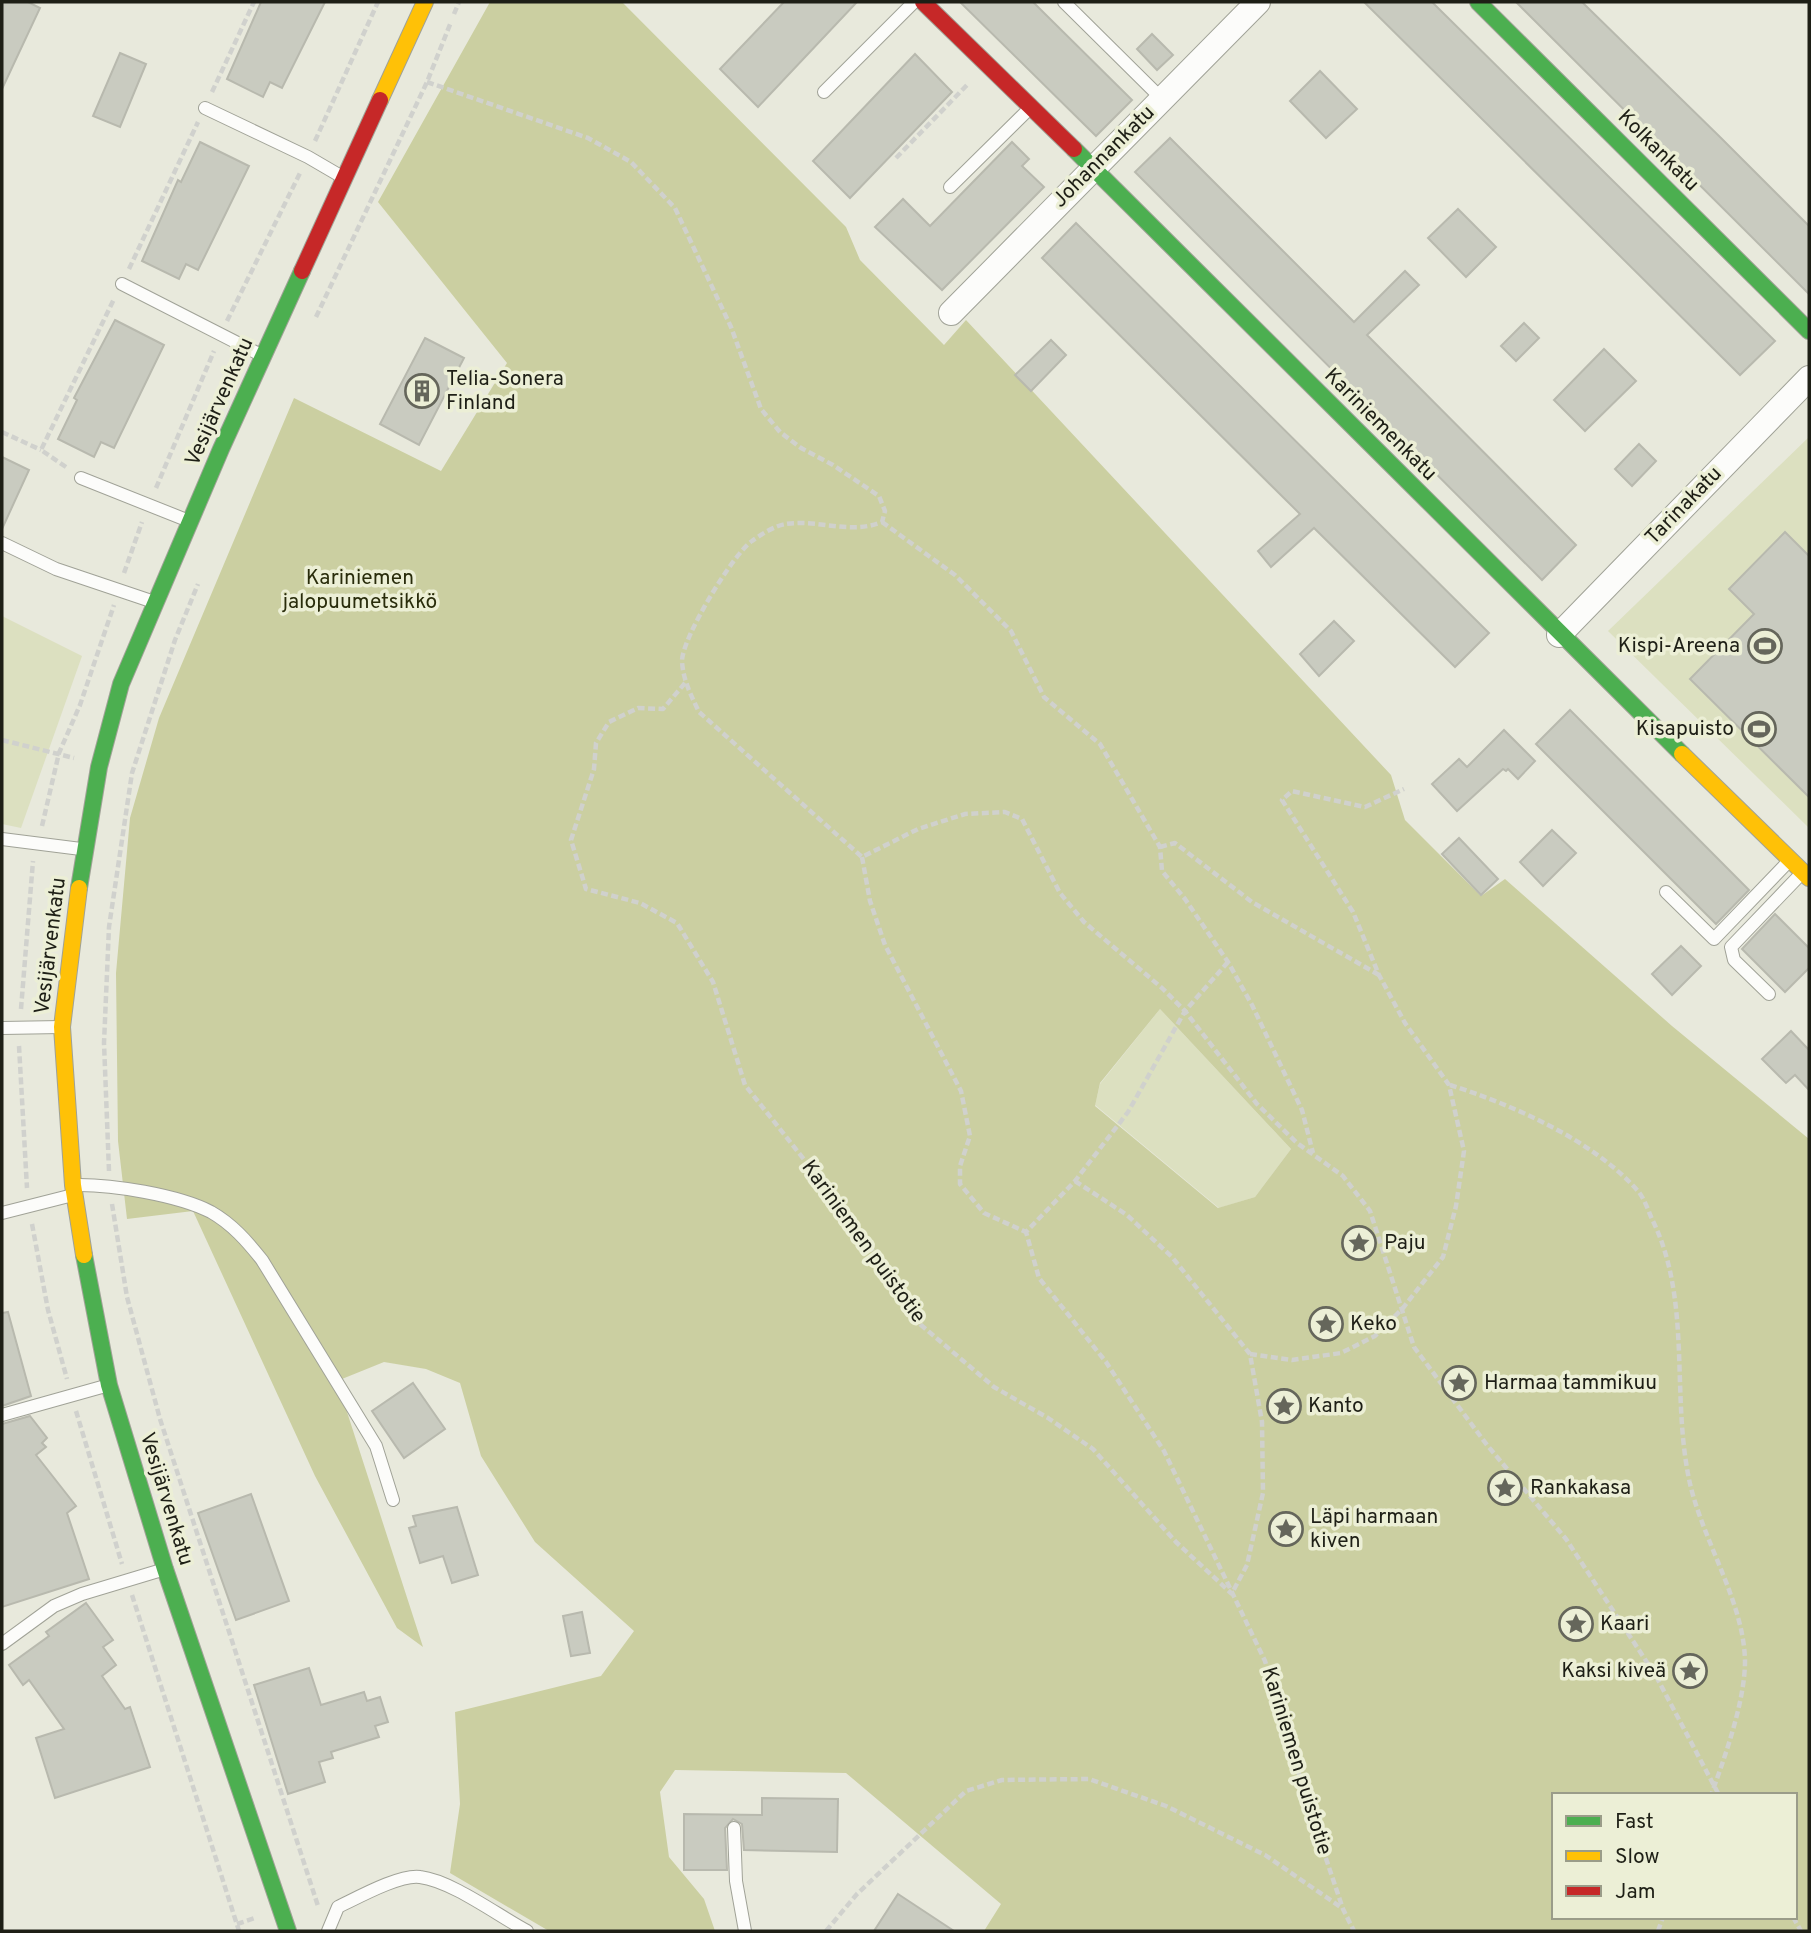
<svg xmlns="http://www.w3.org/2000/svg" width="1811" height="1933" font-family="Overpass,sans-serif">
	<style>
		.green { fill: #dce0c0 }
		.forest { fill: #cbcfa1; fill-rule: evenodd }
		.building { fill: #c9cbc0; stroke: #b8b9ae; stroke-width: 2 }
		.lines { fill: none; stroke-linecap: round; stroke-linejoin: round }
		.lane-casing { stroke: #a0a297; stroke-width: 14 }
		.street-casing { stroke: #a0a297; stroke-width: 26 }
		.fast-casing { stroke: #a0a297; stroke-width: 18 }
		.slow-casing { stroke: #a0a297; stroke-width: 18 }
		.jam-casing { stroke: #a0a297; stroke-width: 18 }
		.path { stroke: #d0d1cd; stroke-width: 4.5; stroke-dasharray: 7 3.5; stroke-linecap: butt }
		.lane { stroke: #fcfcfa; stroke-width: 12 }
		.street { stroke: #fcfcfa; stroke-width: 24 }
		.fast { stroke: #4caf50; stroke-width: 16 }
		.slow { stroke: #ffc107; stroke-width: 16 }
		.jam { stroke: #c62828; stroke-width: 16 }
		.labels { text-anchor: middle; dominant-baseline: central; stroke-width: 7; stroke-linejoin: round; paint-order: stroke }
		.street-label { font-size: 21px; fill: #1e1f16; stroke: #ecefd6 }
		.poi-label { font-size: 21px; fill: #1e1f16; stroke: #ecefd6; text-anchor: start }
		.park-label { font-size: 21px; fill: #292c0b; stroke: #ecefd6 }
	</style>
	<rect width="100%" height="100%" fill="#e8e9dc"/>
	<g class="green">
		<path d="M1809 437V828L1608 631Z"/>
		<path d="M2 616 82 656 21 828 2 824Z"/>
		<path d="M1160 1009 1291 1149 1255 1197 1219 1208 1095 1105 1100 1084Z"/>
	</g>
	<path class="forest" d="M490 2H622L846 227 860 260 944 345 966 320 1391 775 1405 820 1481 896 1505 879 1672 1026 1809 1139V1931H984L1001 1904 846 1773 675 1770 660 1792 669 1857 704 1899 715 1931H549L450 1873 460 1804 455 1712 601 1676 634 1631 535 1542 481 1456 460 1383 426 1369 384 1362 337 1381 423 1647 397 1628 315 1476 193 1211 127 1219 118 1141 116 973 130 818 159 718 294 398 441 471 507 363 378 202ZM1160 1009 1291 1149 1255 1197 1218 1208 1095 1106 1100 1083ZM1554 1795H1795V1917H1554Z"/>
	<g class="building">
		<path d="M2 2H28L40 8 2 89Z"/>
		<path d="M261 2H325L282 88 270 82 263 97 227 79Z"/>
		<path d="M784 2H857L758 107 720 69Z"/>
		<path d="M960 2H1033L1132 100 1096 136Z"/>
		<path d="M1364 2H1432L1775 341 1740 375Z"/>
		<path d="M1516 2H1582L1720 137 1809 226V294Z"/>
		<path d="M1152 34 1173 55 1157 70 1137 49Z"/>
		<path d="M120 53 146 64 120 127 93 116Z"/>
		<path d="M915 54 952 92 850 198 813 161Z"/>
		<path d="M1320 71 1357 109 1326 138 1290 101Z"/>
		<path d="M1170 138 1354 322 1405 271 1419 285 1367 335 1576 545 1542 580 1135 172Z"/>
		<path d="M200 142 249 166 198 270 186 264 179 279 142 261 178 180 181 182Z"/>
		<path d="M1012 142 1029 159 1022 166 1044 187 942 290 875 227 903 199 930 226Z"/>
		<path d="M1458 209 1496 247 1466 277 1428 238Z"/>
		<path d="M1076 223 1489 633 1455 667 1314 528 1271 567 1258 551 1300 514 1042 258Z"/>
		<path d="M115 320 164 345 114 448 101 442 94 457 58 439 77 400 74 398Z"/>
		<path d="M1524 323 1539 338 1516 361 1501 346Z"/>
		<path d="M425 338 464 358 419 445 380 424Z"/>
		<path d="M1051 340 1066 355 1031 391 1015 375Z"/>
		<path d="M1604 349 1636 381 1585 431 1554 400Z"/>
		<path d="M1639 444 1656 461 1632 486 1615 469Z"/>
		<path d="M2 457 29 470 2 529Z"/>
		<path d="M1785 532 1809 556V797L1690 679 1754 614 1729 589Z"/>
		<path d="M1334 621 1354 641 1319 676 1300 654Z"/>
		<path d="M1570 710 1749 890 1716 924 1536 744Z"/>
		<path d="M1504 730 1535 761 1518 779 1508 769 1506 771 1503 769 1457 811 1432 784 1459 759 1467 767Z"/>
		<path d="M1552 830 1576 853 1543 886 1520 862Z"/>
		<path d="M1459 838 1498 879 1481 895 1442 854Z"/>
		<path d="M1775 914 1809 948V968L1785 992 1742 949Z"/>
		<path d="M1681 946 1701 966 1672 995 1652 974Z"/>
		<path d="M1791 1031 1809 1050V1090L1795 1075 1786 1083 1762 1059Z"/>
		<path d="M8 1312 31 1396 2 1406V1313Z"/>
		<path d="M413 1383 445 1429 404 1458 372 1411Z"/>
		<path d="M30 1416 47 1438 42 1443 46 1447 36 1455 76 1506 67 1513 89 1579 2 1607V1424Z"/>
		<path d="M251 1494 289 1601 236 1620 198 1513Z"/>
		<path d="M457 1507 478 1575 452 1583 443 1556 420 1563 409 1528 416 1526 413 1516Z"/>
		<path d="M86 1603 113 1640 103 1647 116 1665 102 1676 125 1709 130 1707 150 1767 55 1798 36 1738 64 1729 29 1680 23 1685 9 1665 49 1636 46 1632Z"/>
		<path d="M582 1612 590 1653 571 1656 563 1616Z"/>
		<path d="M309 1668 321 1705 364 1692 367 1701 380 1697 388 1722 375 1726 379 1737 331 1752 333 1758 319 1762 325 1782 288 1794 254 1685Z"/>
		<path d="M762 1798 838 1799 837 1852 744 1850 742 1824 733 1819 725 1828 727 1870H684V1814L762 1815Z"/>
		<path d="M898 1894 954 1931H874Z"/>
	</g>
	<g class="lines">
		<g class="lane-casing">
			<g id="lane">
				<path d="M1064 2 1162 99"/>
				<path d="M824 92 914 2"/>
				<path d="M205 108 308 157 344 178"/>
				<path d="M950 187 1030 108"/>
				<path d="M122 284 263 356"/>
				<path d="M81 478 189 521"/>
				<path d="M2 543 56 569 154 602"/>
				<path d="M2 839 81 849"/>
				<path d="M1666 892 1714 939 1788 862"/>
				<path d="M1769 994 1734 960 1731 947 1801 874"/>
				<path d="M2 1028 61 1027"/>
				<path d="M74 1185C111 1184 178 1195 211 1212 232 1224 247 1241 262 1260L376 1446 393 1500"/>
				<path d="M2 1213 73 1195"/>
				<path d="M2 1415 109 1385"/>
				<path d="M2 1644 54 1606 82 1594 165 1569"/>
				<path d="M734 1828 736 1881 745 1931"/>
				<path d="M328 1931 338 1907C357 1898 400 1874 420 1877 452 1881 497 1915 527 1931"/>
			</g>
		</g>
		<g class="street-casing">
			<g id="street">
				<path d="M951 313 1258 2"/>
				<path d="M1559 635 1809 378"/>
			</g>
		</g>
		<g class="fast-casing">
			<g id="fast">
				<path d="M1478 2 1809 331"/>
				<path d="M1074 149 1682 754"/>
				<path d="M79 888 99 767 121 684 221 449 302 271"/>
				<path d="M84 1255 109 1385 165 1569 288 1931"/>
			</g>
		</g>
		<g class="slow-casing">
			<g id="slow">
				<path d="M380 100 425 2"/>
				<path d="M1682 754 1809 878"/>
				<path d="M79 888 62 1027 73 1185 84 1255"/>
			</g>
		</g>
		<g class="jam-casing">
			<g id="jam">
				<path d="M923 2 1074 149"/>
				<path d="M302 271 380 100"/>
			</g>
		</g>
		<g class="path">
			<path d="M454 14 459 2"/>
			<path d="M427 82 588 138 631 162 675 208 731 327 761 409 780 432 801 448 833 465 879 496 885 511 882 522C850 535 818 519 786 524 776 525 760 535 752 541 733 554 682 638 682 661 683 680 691 695 699 712L862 857 918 829 965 814 1005 812 1022 819 1060 893 1084 922 1162 988 1185 1011 1257 1104 1297 1143 1343 1176 1370 1211 1414 1347 1487 1445 1566 1539 1656 1676 1719 1795"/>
			<path d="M212 92 254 2"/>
			<path d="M315 141 378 2"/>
			<path d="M896 158 968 84"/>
			<path d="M129 269 198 122"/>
			<path d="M316 317 427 82 451 22"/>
			<path d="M227 321 301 171"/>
			<path d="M2 432 41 450"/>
			<path d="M66 467 41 450 114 299"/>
			<path d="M156 488 214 351"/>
			<path d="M882 522 955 575 1011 631 1044 697 1100 744 1160 847 1162 871 1185 899 1228 962 1252 1005 1302 1110 1313 1153"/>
			<path d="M124 573 142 522"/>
			<path d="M685 683 663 709 638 708 609 722 596 743 594 769 571 840 586 889 640 903 677 923 713 982 745 1085 810 1167 840 1212 880 1259 921 1325 994 1387 1048 1418 1093 1449 1176 1542 1232 1594"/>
			<path d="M2 740 74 758"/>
			<path d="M42 826 59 753 80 705 114 605"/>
			<path d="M1160 847 1175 843 1252 902 1379 975"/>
			<path d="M862 857 870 901 885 945 961 1091 970 1136 960 1166V1184L984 1213 1026 1232"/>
			<path d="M1228 962 1185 1011 1128 1112 1075 1181 1026 1232 1039 1278 1106 1362 1164 1451 1265 1661 1311 1814 1343 1909 1354 1931"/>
			<path d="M21 1009 33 861"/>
			<path d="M19 1046 27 1188"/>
			<path d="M1450 1085C1513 1105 1593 1140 1638 1191 1644 1198 1648 1210 1652 1219 1692 1300 1671 1392 1689 1479 1701 1538 1744 1601 1745 1661 1745 1701 1725 1757 1711 1795"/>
			<path d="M109 1171 104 1043 109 927 132 773 175 640 198 584"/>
			<path d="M1075 1181 1127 1215 1172 1257 1250 1354 1262 1422 1263 1493 1247 1565 1232 1593"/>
			<path d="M112 1204 127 1297 160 1419 318 1906"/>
			<path d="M32 1224 48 1310 67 1379"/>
			<path d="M1250 1354 1292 1360 1341 1353 1375 1336 1403 1308 1443 1257 1456 1206 1464 1151 1449 1085 1405 1023 1379 975 1353 912 1282 800 1292 791 1365 807 1404 789"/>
			<path d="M76 1411 122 1564"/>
			<path d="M132 1595 239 1931"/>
			<path d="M1793 1917 1801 1931"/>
			<path d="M237 1924 255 1918"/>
			<path d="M826 1931 857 1894 966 1791 1002 1780 1089 1779 1166 1806 1265 1855 1342 1908"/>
			<path d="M1658 1931 1663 1917"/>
		</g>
		<use href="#lane" class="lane"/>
		<use href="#street" class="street"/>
		<use href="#fast" class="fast"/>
		<use href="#slow" class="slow"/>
		<use href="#jam" class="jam"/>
	</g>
	<defs>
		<g id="building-ring" transform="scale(1.75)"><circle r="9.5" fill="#ecefd6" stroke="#65665b" stroke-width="1.5"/><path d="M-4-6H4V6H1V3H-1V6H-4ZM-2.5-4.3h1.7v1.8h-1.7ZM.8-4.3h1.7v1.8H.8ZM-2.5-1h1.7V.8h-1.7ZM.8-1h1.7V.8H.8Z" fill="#65665b"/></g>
		<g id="stadium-ring" transform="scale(1.75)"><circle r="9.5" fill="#ecefd6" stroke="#65665b" stroke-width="1.5"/><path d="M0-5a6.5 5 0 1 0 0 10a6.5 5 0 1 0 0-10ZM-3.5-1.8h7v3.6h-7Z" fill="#65665b"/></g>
		<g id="sight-ring" transform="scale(1.75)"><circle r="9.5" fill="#ecefd6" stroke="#65665b" stroke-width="1.5"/><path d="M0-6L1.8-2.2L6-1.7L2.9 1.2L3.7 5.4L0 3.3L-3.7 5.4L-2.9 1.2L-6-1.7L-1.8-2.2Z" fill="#65665b"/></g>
	</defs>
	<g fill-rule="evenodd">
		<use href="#building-ring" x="422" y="391"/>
		<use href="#stadium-ring" x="1765" y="646"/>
		<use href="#stadium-ring" x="1759" y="729"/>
		<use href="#sight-ring" x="1359" y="1243"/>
		<use href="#sight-ring" x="1326" y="1324"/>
		<use href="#sight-ring" x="1459" y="1383"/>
		<use href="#sight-ring" x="1284" y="1406"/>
		<use href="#sight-ring" x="1505" y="1488"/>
		<use href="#sight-ring" x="1286" y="1529"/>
		<use href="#sight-ring" x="1576" y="1624"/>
		<use href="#sight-ring" x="1690" y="1671"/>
	</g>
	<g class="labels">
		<g class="street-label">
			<text transform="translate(1658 151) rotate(45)">Kolkankatu</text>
			<text transform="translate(1104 157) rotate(-45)">Johannankatu</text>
			<text transform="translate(220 402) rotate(-66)">Vesijärvenkatu</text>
			<text transform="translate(1380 425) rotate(45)">Kariniemenkatu</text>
			<text transform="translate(1684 506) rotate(-46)">Tarinakatu</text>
			<text transform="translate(51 946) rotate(-83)">Vesijärvenkatu</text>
			<text transform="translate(863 1242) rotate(54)">Kariniemen puistotie</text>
			<text transform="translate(166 1499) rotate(73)">Vesijärvenkatu</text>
			<text transform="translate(1296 1761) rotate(73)">Kariniemen puistotie</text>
		</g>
		<g class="poi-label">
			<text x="446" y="379">Telia-Sonera<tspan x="446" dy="24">Finland</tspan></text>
			<text x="1740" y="646" text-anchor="end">Kispi-Areena</text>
			<text x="1734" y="729" text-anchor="end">Kisapuisto</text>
			<text x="1384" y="1243">Paju</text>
			<text x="1350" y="1324">Keko</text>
			<text x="1484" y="1383">Harmaa tammikuu</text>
			<text x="1308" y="1406">Kanto</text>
			<text x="1530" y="1488">Rankakasa</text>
			<text x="1310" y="1517">Läpi harmaan<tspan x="1310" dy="24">kiven</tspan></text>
			<text x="1600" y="1624">Kaari</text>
			<text x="1666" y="1671" text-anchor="end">Kaksi kiveä</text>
		</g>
		<g class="park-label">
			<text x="360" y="578">Kariniemen<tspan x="360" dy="24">jalopuumetsikkö</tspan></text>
		</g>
	</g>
	<rect width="1811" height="1933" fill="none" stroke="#1e1f16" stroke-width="7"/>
	<rect x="1552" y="1793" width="245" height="126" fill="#ecefd6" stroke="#9a9c89" stroke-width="2"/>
	<rect x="1566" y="1816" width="35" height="10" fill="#4caf50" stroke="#9a9c89" stroke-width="2"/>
	<text x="1615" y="1828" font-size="21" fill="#1e1f16">Fast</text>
	<rect x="1566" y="1851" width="35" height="10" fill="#ffc107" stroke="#9a9c89" stroke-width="2"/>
	<text x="1615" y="1863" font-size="21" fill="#1e1f16">Slow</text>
	<rect x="1566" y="1886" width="35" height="10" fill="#c62828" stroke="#9a9c89" stroke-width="2"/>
	<text x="1615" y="1898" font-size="21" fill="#1e1f16">Jam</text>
</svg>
